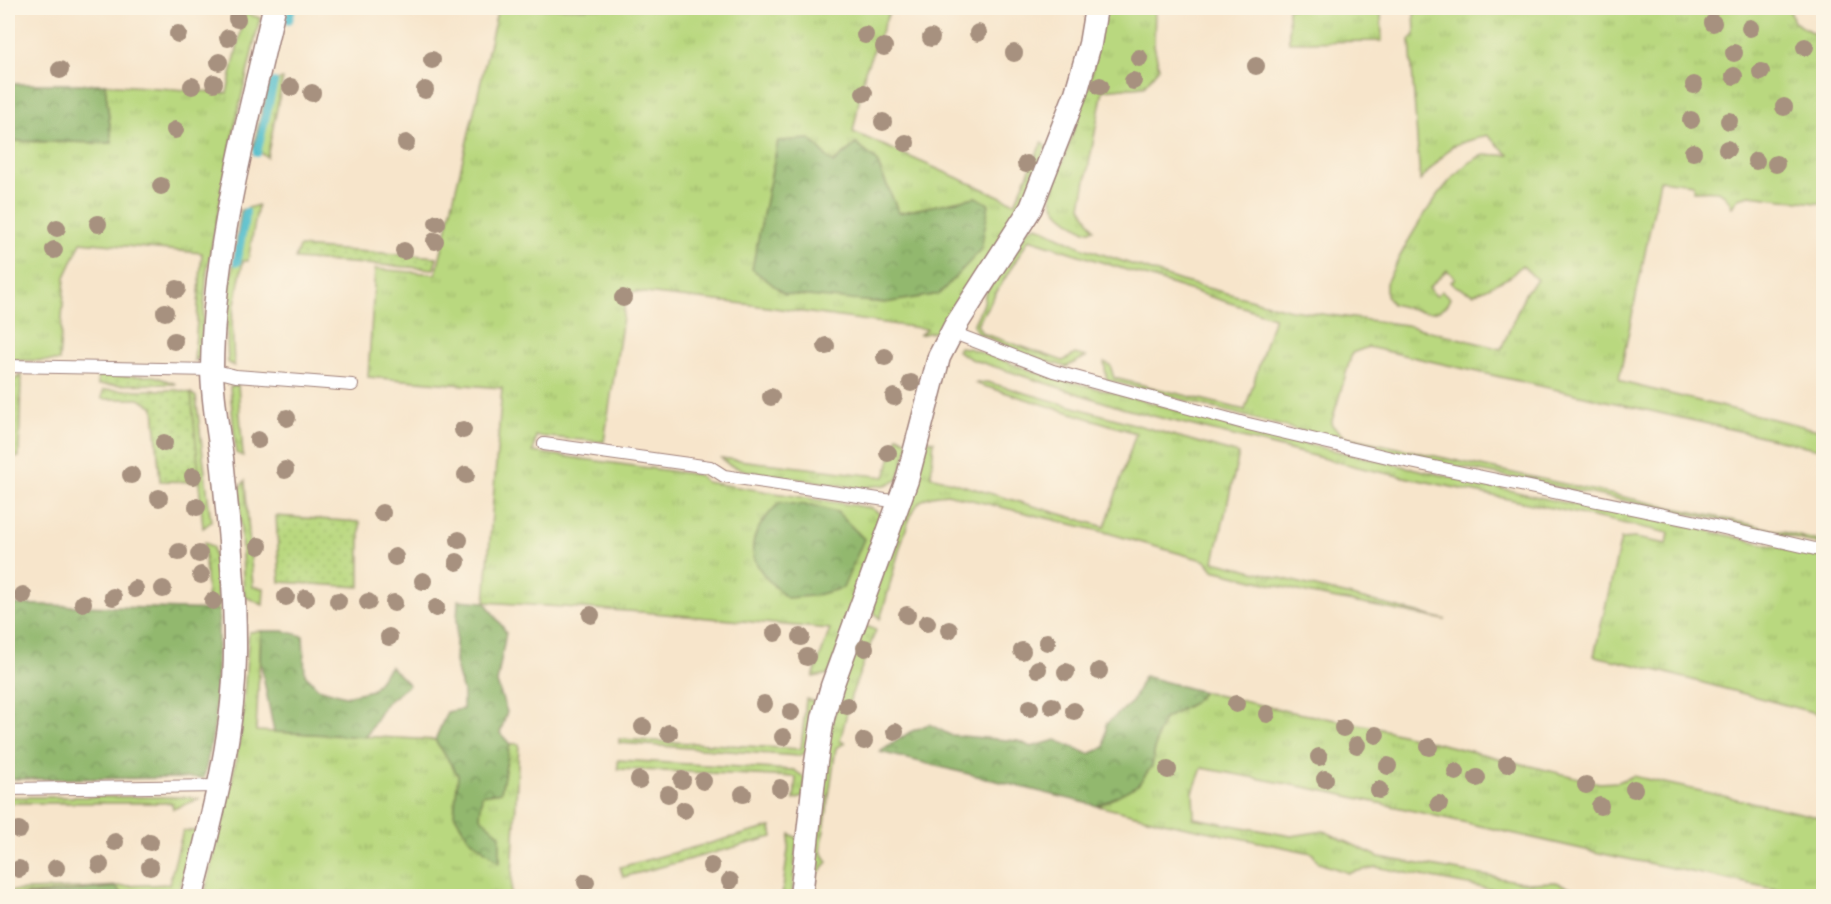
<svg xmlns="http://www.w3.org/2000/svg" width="1831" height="904" font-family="'Libre Caslon Text',serif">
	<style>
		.grass { fill: url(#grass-tufts); stroke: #827c55; stroke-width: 1.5; fill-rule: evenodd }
		.forest { fill: url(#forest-crowns); stroke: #6e6c4c; stroke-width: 1.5 }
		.garden { fill: url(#garden-dots); stroke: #827c55; stroke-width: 1.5 }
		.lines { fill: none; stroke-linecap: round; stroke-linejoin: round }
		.stream { stroke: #52becc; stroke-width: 8 }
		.lane-casing { stroke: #a0827b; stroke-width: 14 }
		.street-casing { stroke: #a0827b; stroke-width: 25 }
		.lane { stroke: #fff; stroke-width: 12 }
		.street { stroke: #fff; stroke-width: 22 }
		.tree { fill: #a7917f }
	</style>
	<defs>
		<pattern id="grass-tufts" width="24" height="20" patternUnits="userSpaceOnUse" patternTransform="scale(1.5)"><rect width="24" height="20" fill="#b9d87f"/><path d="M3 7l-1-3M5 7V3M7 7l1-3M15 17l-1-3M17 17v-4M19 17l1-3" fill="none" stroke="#a1b96e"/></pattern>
		<pattern id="forest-crowns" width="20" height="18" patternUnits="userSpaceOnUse" patternTransform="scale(1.5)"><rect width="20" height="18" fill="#92b86e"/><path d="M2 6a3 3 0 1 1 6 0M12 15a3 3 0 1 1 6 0" fill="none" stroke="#79955b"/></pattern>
		<pattern id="garden-dots" width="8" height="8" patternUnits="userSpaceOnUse" patternTransform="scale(1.5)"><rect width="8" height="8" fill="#b9d87f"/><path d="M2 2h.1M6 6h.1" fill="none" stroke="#a1b96e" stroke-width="1.8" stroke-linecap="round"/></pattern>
	</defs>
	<rect width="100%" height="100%" fill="#fcf5e5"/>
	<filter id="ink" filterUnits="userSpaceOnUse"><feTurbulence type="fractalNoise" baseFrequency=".0167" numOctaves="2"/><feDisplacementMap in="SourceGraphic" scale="12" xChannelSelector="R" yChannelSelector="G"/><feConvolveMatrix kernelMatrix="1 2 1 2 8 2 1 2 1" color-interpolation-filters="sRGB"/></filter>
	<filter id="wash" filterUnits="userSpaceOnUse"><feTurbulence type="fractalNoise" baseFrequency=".008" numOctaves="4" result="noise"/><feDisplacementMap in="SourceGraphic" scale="24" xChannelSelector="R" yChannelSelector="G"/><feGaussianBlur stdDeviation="1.35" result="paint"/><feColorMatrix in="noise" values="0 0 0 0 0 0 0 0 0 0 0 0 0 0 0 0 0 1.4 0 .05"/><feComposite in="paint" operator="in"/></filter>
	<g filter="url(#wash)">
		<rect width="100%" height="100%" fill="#f7e5cb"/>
		<g class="grass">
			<path d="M498 8H891L865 71 853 132 1015 203 1042 142 1046 147 1023 206 986 264 938 331 919 335 927 329 745 304 627 291 604 442 536 436 533 452 699 475 706 482 871 508 886 518 829 674 813 677 830 629 642 612 485 602 502 388 368 377 375 269 436 274ZM778 142 833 163 856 144 876 160 899 213 976 197 785 294 753 268Z"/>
			<path d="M1104 8H1155L1154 45 1159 68 1144 86 1103 90 1081 206 1094 229 1085 231C1071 222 1050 212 1052 193L1089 86Z"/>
			<path d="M1288 8H1381L1382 41 1289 42Z"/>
			<path d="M1414 8H1789L1794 22 1823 39V204L1750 195 1738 198 1732 207C1723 186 1713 191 1693 191V184L1660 180 1619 379 1625 383 1823 431V450L1368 347 1352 353 1331 424 1343 436 1767 528 1823 542V545L1723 521 1359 446 1107 380 1104 362 1110 365 1114 378 1245 410 1274 317 1029 239 977 324 982 333 1063 361 1075 354 1086 357 1066 367 1027 355 977 333 973 325 984 303 985 294 1028 229 1037 226 1081 247 1181 281 1291 310 1406 325 1501 349 1526 292 1537 280 1522 265 1510 277 1474 294 1455 286 1451 282 1455 278 1447 270 1429 288 1436 296 1442 291 1450 298C1441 323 1411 308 1392 304L1386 295V283C1404 247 1443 172 1481 156 1489 153 1501 156 1509 155L1487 135 1452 146 1420 181 1410 40 1415 35Z"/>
			<path d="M245 13 260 18 235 125 207 270 200 358 194 361 202 253 81 242 65 277 59 361 8 360V141L112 143 105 84 227 93Z"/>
			<path d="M283 79 267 157 253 148 269 82Z"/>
			<path d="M258 205 248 261H243L232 319 234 366 228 362 226 316 241 210Z"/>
			<path d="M959 347 968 348 1038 373 1152 403 1248 431 1556 501 1684 525 1823 558V715L1640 666 1594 656 1621 539 1635 538 1667 544 1669 533 1366 469 1125 409 971 359 957 351Z"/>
			<path d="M987 382 1239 454 1214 561 1446 620 1311 594 1213 570 1206 561 1104 532 947 494C938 495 929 495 921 501 904 514 889 596 880 619L874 612 872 603 926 440 934 441 931 476 1105 527 1136 433 974 383Z"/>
			<path d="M238 384 243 456 236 453 230 387Z"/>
			<path d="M191 393 196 397 211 522 203 528Z"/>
			<path d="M898 436 909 442 898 480 885 485 859 488 747 471 729 465 721 458 885 477Z"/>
			<path d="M245 481 253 587 264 588 263 605 244 596 239 488Z"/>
			<path d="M204 542 213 547 219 610H208Z"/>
			<path d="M866 626 876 630 851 696 840 741 845 743 836 748 821 851 828 862 818 873 813 896H808L829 738 839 691 862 629Z"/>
			<path d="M261 631 256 731 519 744 511 896H259L221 892 219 896H204L232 781 241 731 249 632Z"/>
			<path d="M1203 692 1287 711 1369 726 1599 783 1618 782 1633 776 1823 818V896H1809L1608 855 1330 792 1202 768 1193 792 1194 818 1291 836 1324 831 1379 857 1528 883 1556 882 1593 896H1525L1376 867 1349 873 1319 863 1312 853 1172 824 1098 806 1138 784 1152 766 1157 736 1164 719 1193 703Z"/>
			<path d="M806 699 818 703 807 752 798 756 619 743V739L801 749Z"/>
			<path d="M618 760 794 770 805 778 803 797 794 800 796 777 618 769Z"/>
			<path d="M8 797H188L199 799 173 809 172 803H8Z"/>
			<path d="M183 831H196L178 896H124L116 887 8 896V891L169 884Z"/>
			<path d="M790 834 797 838 792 896H782Z"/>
		</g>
		<g class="forest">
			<path d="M8 84H105L112 143 8 141Z"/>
			<path d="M810 139 833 163 856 144 876 160 899 213 976 197 989 204 981 250 939 294 885 303 785 294 752 269 778 141Z"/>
			<path d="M779 503 811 505 837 512 864 539 843 588 812 596 787 598C747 563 739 543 779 503Z"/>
			<path d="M458 600 485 602 506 632 497 683 507 712 500 733 510 744 501 792 482 795 480 817 500 835V863L468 837 454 814 458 775 435 740 447 712 463 709V692L455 662Z"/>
			<path d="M8 604 219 610 215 723 204 778 8 779Z"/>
			<path d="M261 631H284L303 636 305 674 318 688 345 696 372 690 390 666 409 685 385 704 366 737 274 732 260 660Z"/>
			<path d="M1144 676 1203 692 1193 703 1164 719 1157 736 1152 766 1138 785 1098 806 880 752 910 732 929 724 950 735 1019 741 1031 747 1056 740 1089 754 1105 747 1106 724 1132 702Z"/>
			<path d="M116 887 124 896H23Z"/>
		</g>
		<g class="garden">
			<path d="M299 247 437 257 434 269 295 259Z"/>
			<path d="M21 375 19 457H8V385Z"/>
			<path d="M97 376H154L176 384 98 385Z"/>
			<path d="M103 390H177L191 393 200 482 160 481 154 407 139 399H102Z"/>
			<path d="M276 516 360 522V587L280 582Z"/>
			<path d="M771 827 773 837 623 877 620 867Z"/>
		</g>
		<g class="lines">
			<g class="stream">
				<path d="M289 20 292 8"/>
				<path d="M257 153 274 82"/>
				<path d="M237 262 246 212"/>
			</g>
		</g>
	</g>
	<g filter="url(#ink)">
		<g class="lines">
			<g class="lane-casing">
				<g id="lane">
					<path d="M951 332 1053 371 1244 423 1396 459 1693 521 1824 551"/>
					<path d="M8 366 212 370 236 376 352 385"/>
					<path d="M544 444 710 467 724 476 899 502"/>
					<path d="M8 789 219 786"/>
				</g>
			</g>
			<g class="street-casing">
				<g id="street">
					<path d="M192 896C213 814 236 728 235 643 235 581 228 519 222 458 218 429 212 398 212 368 213 246 247 126 274 8"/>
					<path d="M801 896 816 762 823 718 832 686 907 480 939 357 954 328 1031 208 1076 93 1090 44 1096 8"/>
				</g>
			</g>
			<use href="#lane" class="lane"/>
			<use href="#street" class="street"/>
		</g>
		<g class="tree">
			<circle cx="237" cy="19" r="9"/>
			<circle cx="1713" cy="23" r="9"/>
			<circle cx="1750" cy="28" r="9"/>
			<circle cx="978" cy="33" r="9"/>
			<circle cx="178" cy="34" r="9"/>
			<circle cx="865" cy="35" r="9"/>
			<circle cx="228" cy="38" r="9"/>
			<circle cx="931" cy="38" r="9"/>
			<circle cx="884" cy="47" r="9"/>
			<circle cx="1805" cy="47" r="9"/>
			<circle cx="1014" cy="53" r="9"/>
			<circle cx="1734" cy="53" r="9"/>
			<circle cx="1139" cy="58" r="9"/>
			<circle cx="432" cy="60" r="9"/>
			<circle cx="219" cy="62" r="9"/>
			<circle cx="1256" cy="66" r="9"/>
			<circle cx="60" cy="70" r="9"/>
			<circle cx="1761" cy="72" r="9"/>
			<circle cx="1734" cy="76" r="9"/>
			<circle cx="1133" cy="81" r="9"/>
			<circle cx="214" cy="83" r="9"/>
			<circle cx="1694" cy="85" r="9"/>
			<circle cx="192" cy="86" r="9"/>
			<circle cx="1100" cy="86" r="9"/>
			<circle cx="291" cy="87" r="9"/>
			<circle cx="425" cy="90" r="9"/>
			<circle cx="312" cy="93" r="9"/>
			<circle cx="864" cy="93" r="9"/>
			<circle cx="1784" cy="107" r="9"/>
			<circle cx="1691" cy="120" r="9"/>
			<circle cx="1729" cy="121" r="9"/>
			<circle cx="883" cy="122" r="9"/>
			<circle cx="175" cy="130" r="9"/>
			<circle cx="406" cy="143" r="9"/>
			<circle cx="906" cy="143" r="9"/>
			<circle cx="1727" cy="149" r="9"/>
			<circle cx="1693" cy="152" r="9"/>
			<circle cx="1756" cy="161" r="9"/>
			<circle cx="1026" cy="164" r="9"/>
			<circle cx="1776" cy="164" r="9"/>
			<circle cx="161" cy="186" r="9"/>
			<circle cx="437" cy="223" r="9"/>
			<circle cx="98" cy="224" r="9"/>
			<circle cx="57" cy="228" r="9"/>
			<circle cx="435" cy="241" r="9"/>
			<circle cx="54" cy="250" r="9"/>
			<circle cx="404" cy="251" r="9"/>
			<circle cx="177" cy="289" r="9"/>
			<circle cx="623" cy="298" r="9"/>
			<circle cx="165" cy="312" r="9"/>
			<circle cx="174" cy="341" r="9"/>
			<circle cx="826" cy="346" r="9"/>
			<circle cx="885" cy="357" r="9"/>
			<circle cx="911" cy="383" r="9"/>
			<circle cx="771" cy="397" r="9"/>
			<circle cx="894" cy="397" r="9"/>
			<circle cx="287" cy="418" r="9"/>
			<circle cx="463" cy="430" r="9"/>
			<circle cx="258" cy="440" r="9"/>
			<circle cx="164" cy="443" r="9"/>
			<circle cx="888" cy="453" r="9"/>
			<circle cx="285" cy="470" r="9"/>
			<circle cx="131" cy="475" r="9"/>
			<circle cx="466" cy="475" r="9"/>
			<circle cx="193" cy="476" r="9"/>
			<circle cx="159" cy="498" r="9"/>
			<circle cx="197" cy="507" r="9"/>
			<circle cx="382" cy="513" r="9"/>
			<circle cx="459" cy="540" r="9"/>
			<circle cx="259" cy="546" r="9"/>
			<circle cx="179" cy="552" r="9"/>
			<circle cx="199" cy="554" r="9"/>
			<circle cx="395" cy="557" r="9"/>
			<circle cx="457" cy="562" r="9"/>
			<circle cx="201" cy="575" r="9"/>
			<circle cx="423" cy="581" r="9"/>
			<circle cx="135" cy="589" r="9"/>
			<circle cx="163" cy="589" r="9"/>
			<circle cx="23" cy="595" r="9"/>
			<circle cx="113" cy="597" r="9"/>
			<circle cx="286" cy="597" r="9"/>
			<circle cx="306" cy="598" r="9"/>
			<circle cx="213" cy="601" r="9"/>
			<circle cx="338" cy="601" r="9"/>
			<circle cx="368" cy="602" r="9"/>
			<circle cx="83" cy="603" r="9"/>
			<circle cx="394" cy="603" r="9"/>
			<circle cx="436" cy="608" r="9"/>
			<circle cx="591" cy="615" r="9"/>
			<circle cx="907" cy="615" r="9"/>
			<circle cx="927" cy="623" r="9"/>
			<circle cx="949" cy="630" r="9"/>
			<circle cx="775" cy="633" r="9"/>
			<circle cx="389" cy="637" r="9"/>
			<circle cx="801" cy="637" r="9"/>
			<circle cx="1047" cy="642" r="9"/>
			<circle cx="865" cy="648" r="9"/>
			<circle cx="1022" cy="651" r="9"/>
			<circle cx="807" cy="657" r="9"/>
			<circle cx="1038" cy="669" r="9"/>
			<circle cx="1099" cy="671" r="9"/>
			<circle cx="1066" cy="672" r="9"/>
			<circle cx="764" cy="704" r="9"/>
			<circle cx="1236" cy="704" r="9"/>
			<circle cx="847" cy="706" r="9"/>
			<circle cx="1052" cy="706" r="9"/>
			<circle cx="1030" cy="708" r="9"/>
			<circle cx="1074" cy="711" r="9"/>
			<circle cx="791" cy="712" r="9"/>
			<circle cx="1267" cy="714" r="9"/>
			<circle cx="643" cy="727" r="9"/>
			<circle cx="1343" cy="728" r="9"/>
			<circle cx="895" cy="732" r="9"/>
			<circle cx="669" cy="733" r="9"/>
			<circle cx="1376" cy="735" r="9"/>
			<circle cx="783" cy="737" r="9"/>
			<circle cx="864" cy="741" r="9"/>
			<circle cx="1357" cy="745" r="9"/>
			<circle cx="1429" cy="747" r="9"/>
			<circle cx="1319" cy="757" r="9"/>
			<circle cx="1507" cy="764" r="9"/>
			<circle cx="1388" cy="766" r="9"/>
			<circle cx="1168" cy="770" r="9"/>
			<circle cx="1456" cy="772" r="9"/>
			<circle cx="1477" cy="778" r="9"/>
			<circle cx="1325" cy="779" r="9"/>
			<circle cx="639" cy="780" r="9"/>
			<circle cx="682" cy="780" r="9"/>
			<circle cx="703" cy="781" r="9"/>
			<circle cx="1586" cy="785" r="9"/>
			<circle cx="780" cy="788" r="9"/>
			<circle cx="1634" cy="789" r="9"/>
			<circle cx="1379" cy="790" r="9"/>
			<circle cx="668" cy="794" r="9"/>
			<circle cx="743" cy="794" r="9"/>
			<circle cx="1439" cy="804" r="9"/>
			<circle cx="1600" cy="806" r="9"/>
			<circle cx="684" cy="810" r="9"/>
			<circle cx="19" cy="830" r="9"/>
			<circle cx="115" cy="842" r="9"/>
			<circle cx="150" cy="842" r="9"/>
			<circle cx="100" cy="865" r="9"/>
			<circle cx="711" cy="866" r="9"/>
			<circle cx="150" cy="867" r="9"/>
			<circle cx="56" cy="868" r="9"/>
			<circle cx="19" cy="869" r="9"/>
			<circle cx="730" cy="881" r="9"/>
			<circle cx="586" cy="882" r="9"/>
		</g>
	</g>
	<rect width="1831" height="904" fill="none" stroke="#fcf5e5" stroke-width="30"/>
</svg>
